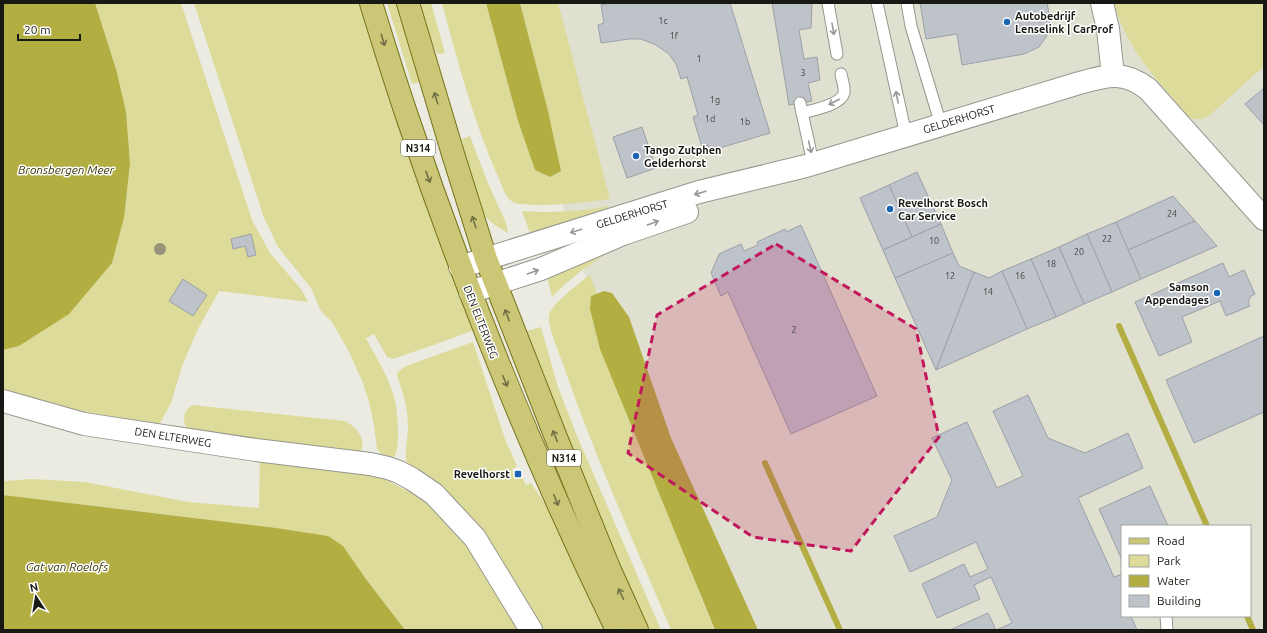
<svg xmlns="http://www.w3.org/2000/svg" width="1267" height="633" font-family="Ubuntu,sans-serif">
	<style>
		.built { fill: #e0e0d0; fill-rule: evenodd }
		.green { fill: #dcdb99 }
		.water { fill: #b2ae42 }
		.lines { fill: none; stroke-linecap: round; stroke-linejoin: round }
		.stream { stroke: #b2ae42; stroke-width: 6 }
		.building { fill: #bec3ca; stroke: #9ba0a7 }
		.service-casing { stroke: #96978e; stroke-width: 13 }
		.minor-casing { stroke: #96978e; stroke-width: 24 }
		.tertiary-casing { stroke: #96978e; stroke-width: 24 }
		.primary-casing { stroke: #767218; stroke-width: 24 }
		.service { stroke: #fff; stroke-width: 11 }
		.minor { stroke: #fff; stroke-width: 22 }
		.tertiary { stroke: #fff; stroke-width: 22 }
		.primary { stroke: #cbc776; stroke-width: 22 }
		.tree { fill: #959478 }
		.oneway { stroke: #979796 }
		.oneway2 { stroke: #727046 }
		.marked { fill: #c2185b; fill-opacity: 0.2; stroke: #c2185b; stroke-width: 3; stroke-dasharray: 8 5; stroke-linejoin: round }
		.poi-dot { fill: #1b63b3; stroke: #fffffe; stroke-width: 1.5 }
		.labels { text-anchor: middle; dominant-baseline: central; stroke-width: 3; stroke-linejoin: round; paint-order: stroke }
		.number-label { font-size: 9px; fill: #424342 }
		.shield { fill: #fffffe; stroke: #5d5d5b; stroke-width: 1 }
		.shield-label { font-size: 10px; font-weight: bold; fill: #181815 }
		.poi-label { font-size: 11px; font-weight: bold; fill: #181815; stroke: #fffffe; text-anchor: start }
		.street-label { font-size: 11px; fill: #181815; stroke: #fffffe }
		.water-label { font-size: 12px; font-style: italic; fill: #373506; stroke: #fffffe }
	</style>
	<rect width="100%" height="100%" fill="#ebebe2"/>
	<path class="built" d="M524 3H1264V630H734L569 237ZM1122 526H1250V616H1122Z"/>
	<g class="green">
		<path d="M95 3H181L252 220 270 253 301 289 308 302 219 291 198 329 182 366 171 403 159 425C106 416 54 407 3 391V350L19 346 112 263 124 218 130 164 116 69Z"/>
		<path d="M194 3H363L477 329 439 343 393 359 387 357 374 334 366 338C376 357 388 376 394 397 397 405 404 464 388 459 383 458 380 452 377 449L374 425 369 402 363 383 349 352 332 322 321 311 311 288 278 247 263 215Z"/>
		<path d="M387 3H403L425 81 412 84Z"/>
		<path d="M414 3H431L445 53 439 54 437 53Z"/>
		<path d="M442 3H486L518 121 535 170 550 177 561 171 548 111 520 3H558L610 199C593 202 526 209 513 202 506 199 502 186 499 179 474 123 458 63 442 3Z"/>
		<path d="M1114 3H1264V66L1209 116C1201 120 1197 120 1189 117 1158 80 1127 51 1114 3Z"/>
		<path d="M470 136 487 181 506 223 508 233C502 229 495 226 490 221 470 203 467 164 462 139Z"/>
		<path d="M608 206V208L530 233 522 211C551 213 580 212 608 206Z"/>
		<path d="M612 250C590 264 570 278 552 297L547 277Z"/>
		<path d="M590 275 597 294 591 296 700 595 715 630H671C634 542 594 455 563 364 559 353 547 325 549 315 552 304 580 282 590 275Z"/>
		<path d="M541 327 558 387 577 436 661 630H648L592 497 527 331Z"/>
		<path d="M473 342 505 439 517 466 512 469 515 477 521 475 526 485 531 483 559 524 608 630H540L407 464C404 455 408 437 408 427 408 407 403 394 397 375L398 372 406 366Z"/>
		<path d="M193 405 345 421C356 426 369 442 359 453L190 431C181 424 182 411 193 405Z"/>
		<path d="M260 457 377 475 415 495 454 521 519 630H405L366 579 343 546 269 527 3 495V484L5 481 31 479 85 482 188 502 259 508Z"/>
	</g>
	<g class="water">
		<path d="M3 3H95L116 69 126 112 130 164 124 218 112 263 69 314 19 346 3 350Z"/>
		<path d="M486 3H520L548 111 561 171 550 177 535 170 518 121Z"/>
		<path d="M604 291 612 293 629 317 671 438 758 630H715L600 349 590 309 591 296Z"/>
		<path d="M3 495 269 527 328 536 343 546 366 579 405 630H3Z"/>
	</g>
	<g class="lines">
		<g class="stream">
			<path d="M1119 326 1207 526"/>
			<path d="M765 463 840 630"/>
			<path d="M1247 616 1253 630"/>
		</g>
	</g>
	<g class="building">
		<path d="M610 3H730L770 133 710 151 708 145 702 147 693 117 698 115 687 77 681 79 676 64 669 54 656 45 641 39H629L601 43 598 25 604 23 601 5Z"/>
		<path d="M772 3H812L811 28 799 30 804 59 817 57 820 80 808 83 812 101 789 105Z"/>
		<path d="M920 3H1047L1050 18 1048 34 1039 47 1024 54 962 65 957 34 926 39Z"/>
		<path d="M1264 88V125L1245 104Z"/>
		<path d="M642 127 656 168 627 178 613 137Z"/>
		<path d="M917 172 941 224 912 237 889 185Z"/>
		<path d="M889 185 912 237 883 250 860 198Z"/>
		<path d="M1173 196 1195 221 1128 250 1116 222Z"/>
		<path d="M1195 221 1217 246 1141 279 1128 250Z"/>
		<path d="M1116 222 1141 279 1112 292 1087 234Z"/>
		<path d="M941 224 953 253 895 278 883 250Z"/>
		<path d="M801 225 877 396 791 434 728 292 721 296 711 273 719 254 741 244 744 251 758 245 757 242 785 229 786 232Z"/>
		<path d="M251 234 256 255 248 257 245 246 233 249 231 239Z"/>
		<path d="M1087 234 1112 292 1084 304 1059 247Z"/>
		<path d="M1059 247 1084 304 1056 317 1031 259Z"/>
		<path d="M953 253 959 266 974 272 936 370 895 278Z"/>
		<path d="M1031 259 1056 317 1027 329 1002 271Z"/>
		<path d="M1223 263 1229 277 1244 270 1255 294 1251 296 1248 302 1250 306 1226 316 1220 301 1182 317 1192 342 1159 356 1135 302Z"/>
		<path d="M1002 271 1027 329 936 370 974 272 989 278Z"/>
		<path d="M183 279 207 295 193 316 169 301Z"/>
		<path d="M1264 336V412L1194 443 1166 380Z"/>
		<path d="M1028 395 1048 438 1085 453 1128 433 1143 468 1078 498 1114 577 1122 574V616H1131L1137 630H950L988 613 996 630 1012 623 991 577 974 585 980 599 937 618 922 584 964 564 970 577 988 569 976 542 910 572 894 536 937 517 952 480 932 438 967 422 997 488 1023 476 993 411Z"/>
		<path d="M1150 486 1168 526H1122V560L1099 509Z"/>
	</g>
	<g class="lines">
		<g class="service-casing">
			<g id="service">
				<path d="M828 3 837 54"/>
				<path d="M877 3 906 135"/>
				<path d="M907 3 911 26 941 125"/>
				<path d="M800 103 813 163"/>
				<path d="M802 113C813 110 841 105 844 93 845 87 842 80 841 74"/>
				<path d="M1166 616 1167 630"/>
			</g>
		</g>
		<g class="minor-casing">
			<g id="minor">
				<path d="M1102 3 1108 29 1113 76"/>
				<path d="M3 401 84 424 256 450 370 464 388 468 399 472 412 479 434 494 475 538 531 630"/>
			</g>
		</g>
		<g class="tertiary-casing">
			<g id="tertiary">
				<path d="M460 267 699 192 806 166 1076 84C1105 76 1122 69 1148 89L1264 219"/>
				<path d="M470 292 541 269 623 234 687 212"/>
			</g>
		</g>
		<g class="primary-casing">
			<g id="primary">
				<path d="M371 3C383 42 395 81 408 119 467 294 536 464 617 630"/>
				<path d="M408 3 453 154 486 259 557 440 609 568 637 630"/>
			</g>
		</g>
		<use href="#service" class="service"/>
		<use href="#minor" class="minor"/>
		<use href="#tertiary" class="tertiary"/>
		<use href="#primary" class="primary"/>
	</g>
	<circle class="tree" cx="160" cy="249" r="6"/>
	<defs><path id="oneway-shaft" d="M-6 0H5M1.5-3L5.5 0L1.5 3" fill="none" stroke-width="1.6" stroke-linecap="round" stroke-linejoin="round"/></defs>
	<g class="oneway">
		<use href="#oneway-shaft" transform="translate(833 29) rotate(80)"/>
		<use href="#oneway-shaft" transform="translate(897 97) rotate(-102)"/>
		<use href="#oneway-shaft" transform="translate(834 102) rotate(153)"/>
		<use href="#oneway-shaft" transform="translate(810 147) rotate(77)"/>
		<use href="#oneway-shaft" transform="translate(700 193) rotate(164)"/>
		<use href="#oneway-shaft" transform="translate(653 223) rotate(-20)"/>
		<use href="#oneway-shaft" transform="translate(576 231) rotate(163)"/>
		<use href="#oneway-shaft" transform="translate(533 272) rotate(-20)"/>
	</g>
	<g class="oneway2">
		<use href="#oneway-shaft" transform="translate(383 40) rotate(73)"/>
		<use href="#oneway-shaft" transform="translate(436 98) rotate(-107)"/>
		<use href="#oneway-shaft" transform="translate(428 177) rotate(70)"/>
		<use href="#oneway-shaft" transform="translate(474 222) rotate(-108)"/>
		<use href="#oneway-shaft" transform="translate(507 315) rotate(-111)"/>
		<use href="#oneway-shaft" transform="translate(505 381) rotate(67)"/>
		<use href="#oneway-shaft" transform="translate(555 436) rotate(-112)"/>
		<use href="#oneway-shaft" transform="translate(556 500) rotate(67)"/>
		<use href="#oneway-shaft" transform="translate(621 594) rotate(-115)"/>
	</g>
	<path class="marked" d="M776 244 916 329 939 437 851 551 753 537 628 453 657 315Z"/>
	<g class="poi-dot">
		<circle cx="1007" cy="22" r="4"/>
		<circle cx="636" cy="156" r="4"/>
		<circle cx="890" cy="209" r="4"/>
		<circle cx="1217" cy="293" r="4"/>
		<rect x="514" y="470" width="8" height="8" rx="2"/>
	</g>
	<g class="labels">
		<g class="number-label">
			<text x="663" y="21">1c</text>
			<text x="674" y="36">1f</text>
			<text x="699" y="59">1</text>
			<text x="803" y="73">3</text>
			<text x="715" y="100">1g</text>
			<text x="710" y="119">1d</text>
			<text x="745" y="122">1b</text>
			<text x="1172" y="214">24</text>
			<text x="1107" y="239">22</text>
			<text x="934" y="241">10</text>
			<text x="1079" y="252">20</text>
			<text x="1051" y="264">18</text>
			<text x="950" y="276">12</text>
			<text x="1020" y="276">16</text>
			<text x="988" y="292">14</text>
			<text x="794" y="330">2</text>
		</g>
		<g class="shield">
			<rect x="401" y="140" width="34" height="16" rx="3"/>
			<rect x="547" y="450" width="34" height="16" rx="3"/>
		</g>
		<g class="shield-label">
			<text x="418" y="148">N314</text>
			<text x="564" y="458">N314</text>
		</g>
		<g class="poi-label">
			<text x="1015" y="16">Autobedrijf<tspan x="1015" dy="13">Lenselink | CarProf</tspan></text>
			<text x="644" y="150">Tango Zutphen<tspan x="644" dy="13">Gelderhorst</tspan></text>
			<text x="898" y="203">Revelhorst Bosch<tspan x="898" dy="13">Car Service</tspan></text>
			<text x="1209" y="287" text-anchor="end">Samson<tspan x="1209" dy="13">Appendages</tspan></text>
			<text x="510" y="474" text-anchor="end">Revelhorst</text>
		</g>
		<g class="street-label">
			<text transform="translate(959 119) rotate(-17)">GELDERHORST</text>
			<text transform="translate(632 214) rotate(-17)">GELDERHORST</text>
			<text transform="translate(481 322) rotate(69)">DEN ELTERWEG</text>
			<text transform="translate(173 437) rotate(9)">DEN ELTERWEG</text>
		</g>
		<g class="water-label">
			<text x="66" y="169">Bronsbergen Meer</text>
			<text x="67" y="566">Gat van Roelofs</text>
		</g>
	</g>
	<rect width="1267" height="633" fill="none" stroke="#181815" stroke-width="8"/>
	<rect x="1121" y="525" width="130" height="92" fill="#fffffe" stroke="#a3a3a1"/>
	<rect x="1129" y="538" width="20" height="6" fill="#cbc776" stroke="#a3a3a1"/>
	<text x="1157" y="545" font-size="12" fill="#181815">Road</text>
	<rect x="1129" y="555" width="20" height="12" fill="#dcdb99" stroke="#a3a3a1"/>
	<text x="1157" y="565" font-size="12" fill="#181815">Park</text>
	<rect x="1129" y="575" width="20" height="12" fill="#b2ae42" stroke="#a3a3a1"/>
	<text x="1157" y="585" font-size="12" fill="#181815">Water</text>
	<rect x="1129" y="595" width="20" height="12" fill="#bec3ca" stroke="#a3a3a1"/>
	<text x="1157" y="605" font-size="12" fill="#181815">Building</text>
	<g transform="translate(36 597) rotate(348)" stroke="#fffffe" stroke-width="3" paint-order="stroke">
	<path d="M0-3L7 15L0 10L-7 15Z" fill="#181815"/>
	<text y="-6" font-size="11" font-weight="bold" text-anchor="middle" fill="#181815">N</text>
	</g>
	<path d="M18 34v6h62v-6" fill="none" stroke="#181815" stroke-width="2"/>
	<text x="24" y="34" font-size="12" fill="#181815" stroke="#fffffe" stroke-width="3" paint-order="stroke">20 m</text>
</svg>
